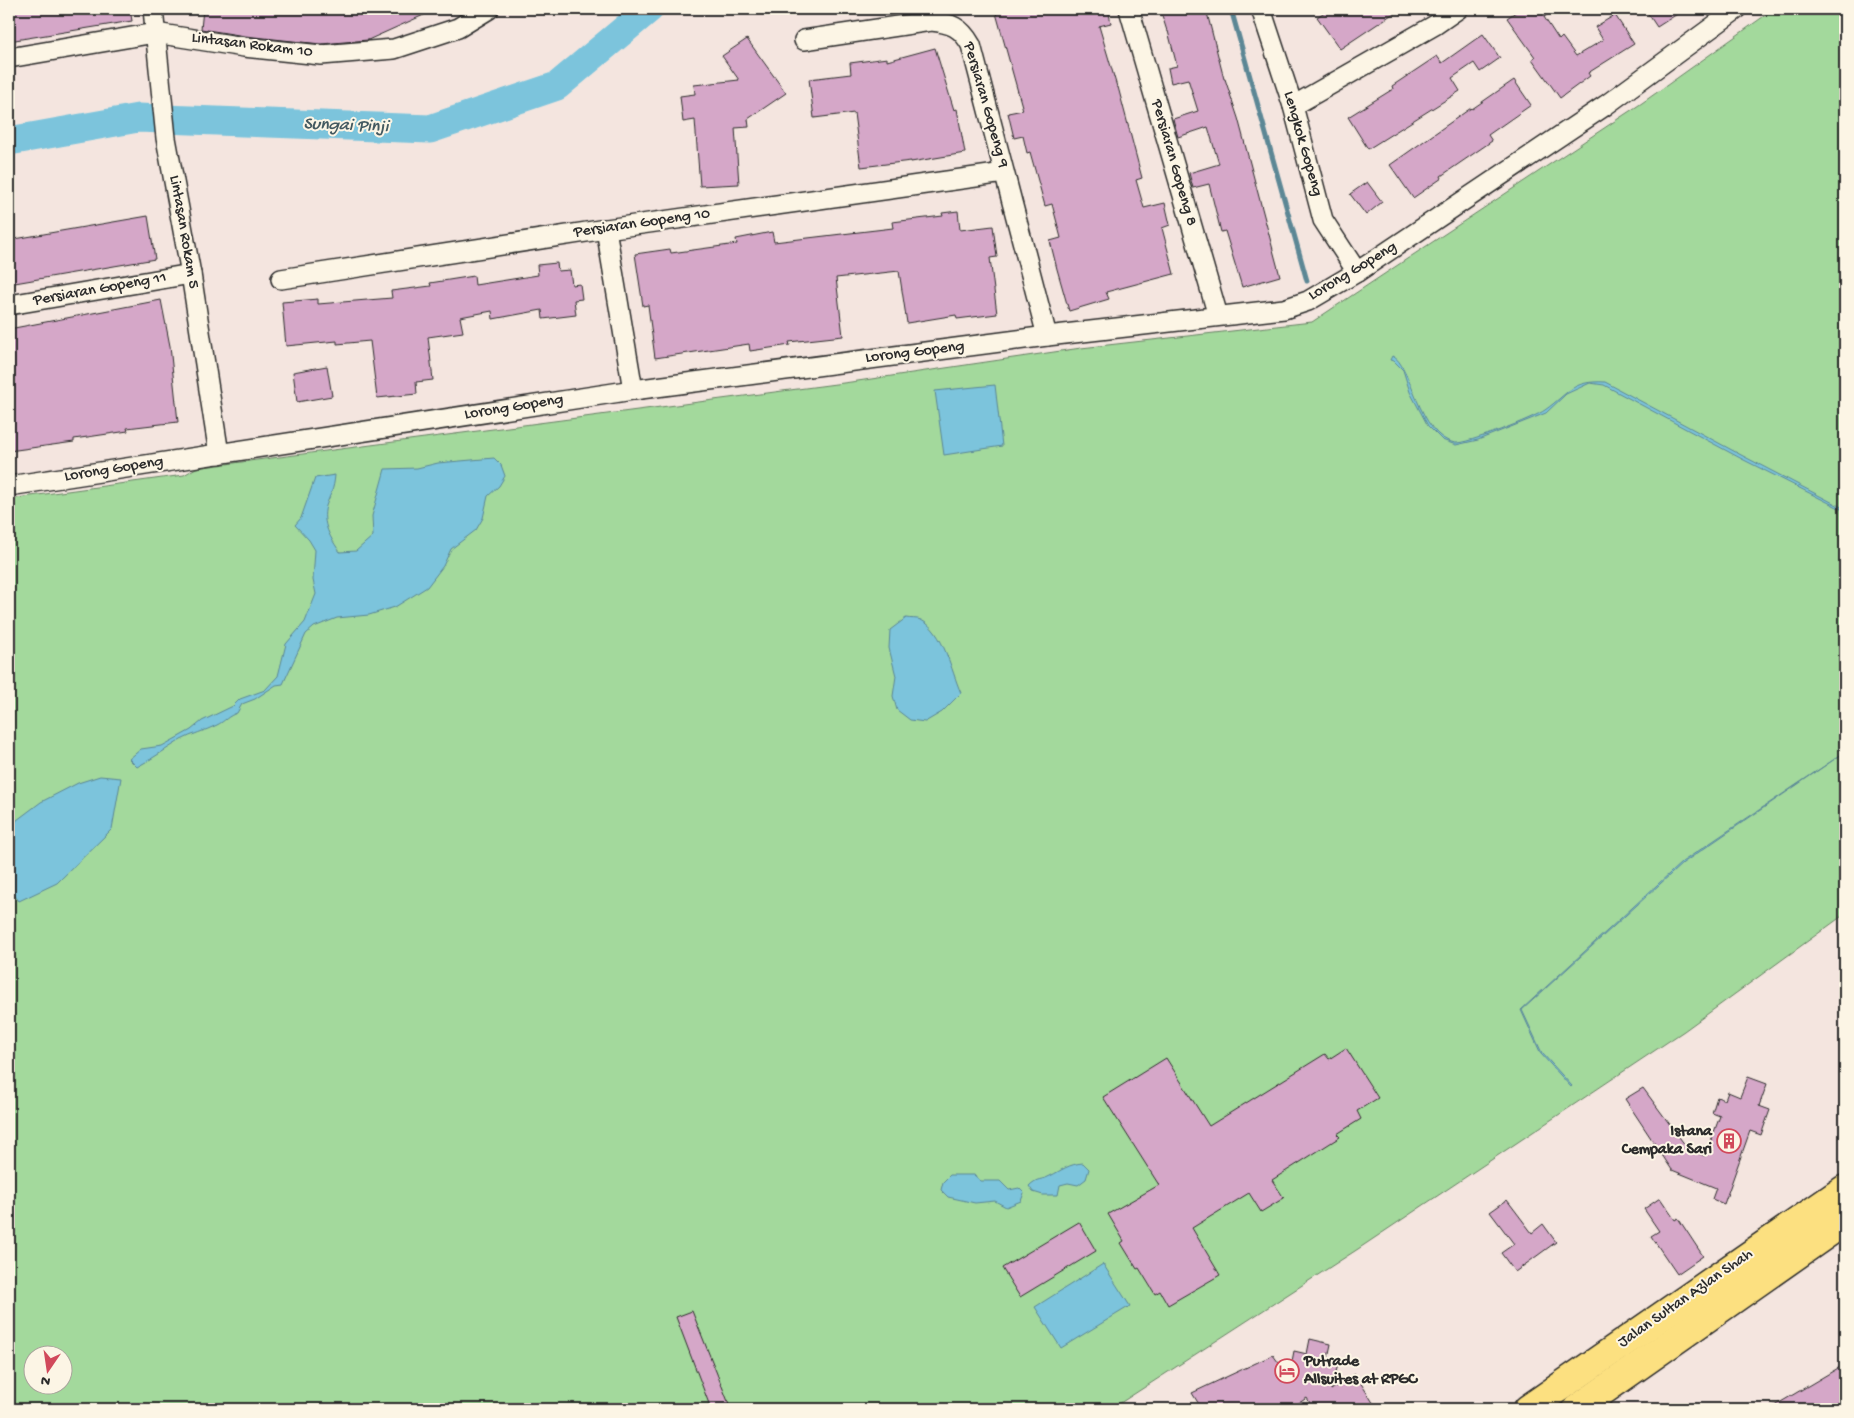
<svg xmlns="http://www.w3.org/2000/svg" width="1854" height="1418" font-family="'Gochi Hand',sans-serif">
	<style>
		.green { fill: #a3d99c; stroke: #678264; fill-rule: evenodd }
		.water { fill: #7bc4dc; stroke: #5b8795 }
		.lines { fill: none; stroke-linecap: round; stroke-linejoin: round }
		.stream { stroke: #5b8795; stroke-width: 5 }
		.river { stroke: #7bc4dc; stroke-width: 29 }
		.building { fill: #d5a7c8; stroke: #2b2b2b }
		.street-casing { stroke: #2b2b2b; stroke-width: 22 }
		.primary-casing { stroke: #2b2b2b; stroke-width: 31 }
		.street { stroke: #fcf5e5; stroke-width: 19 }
		.primary { stroke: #fce080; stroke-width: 28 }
		.labels { text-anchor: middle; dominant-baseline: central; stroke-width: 4; stroke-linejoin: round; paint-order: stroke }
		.street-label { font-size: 16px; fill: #2b2b2b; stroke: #fcf5e5 }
		.poi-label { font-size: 16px; font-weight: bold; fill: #2b2b2b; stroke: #fcf5e5; text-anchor: end }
		.water-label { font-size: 18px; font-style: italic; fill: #435960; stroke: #fcf5e5 }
	</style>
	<rect width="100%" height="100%" fill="#f4e5df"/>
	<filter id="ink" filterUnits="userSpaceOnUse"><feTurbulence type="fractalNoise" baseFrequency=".02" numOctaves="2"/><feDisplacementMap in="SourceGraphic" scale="10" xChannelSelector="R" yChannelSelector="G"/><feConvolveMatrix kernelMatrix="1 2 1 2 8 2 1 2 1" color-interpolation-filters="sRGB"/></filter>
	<g filter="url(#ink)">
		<path class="green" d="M1774 9H1845V914L1684 1031 1358 1249 1111 1409H9V499L184 475 196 468 851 382 1081 348 1312 322 1642 103ZM32 1356H62V1386H32Z"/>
		<g class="water">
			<path d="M1392 356C1411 362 1418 437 1455 443 1467 444 1534 418 1545 410 1569 393 1572 380 1605 382L1743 456 1845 509V511L1742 459 1604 385 1590 383 1566 394 1546 413 1478 440 1456 445 1442 440 1428 426 1410 392 1403 370 1394 361 1390 360Z"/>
			<path d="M995 385 1002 446 944 455 935 391Z"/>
			<path d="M494 458 501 465 505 476 499 486 488 496 483 518 476 530 451 549 443 566 427 587 395 607 369 615 337 618 314 627 306 634 283 684 276 685 255 699 242 704 237 713C228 716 225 721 217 725 205 731 192 734 181 740 166 749 152 759 137 767L129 759 141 749 162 746 191 730 202 721 233 706 240 699 265 690 278 676 286 644 305 622 316 594 313 580 315 550 309 540 295 525 301 518 315 478 335 475C334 490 330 494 326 506 321 523 331 539 340 552L356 551 373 536 372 516 385 469 417 468 438 463Z"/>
			<path d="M906 618C910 619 917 618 921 620 944 631 951 671 961 693L942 712 925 722 910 720 897 710 893 696 896 676 889 648 890 630Z"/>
			<path d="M1845 752 1683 863 1522 1010 1542 1053 1572 1086 1571 1087 1541 1054 1521 1010 1682 862Z"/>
			<path d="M100 776 121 778 112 829 57 883 19 901 9 889V833L17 820 41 802 78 783Z"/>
			<path d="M1083 1163 1089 1169 1086 1179 1078 1185 1068 1183 1060 1185 1058 1195H1043L1033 1192 1029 1186C1038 1177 1041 1181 1050 1176 1062 1170 1069 1164 1083 1163Z"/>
			<path d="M950 1175H974L981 1181H1000L1009 1190 1019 1188 1024 1193 1021 1201 1006 1207 995 1201 975 1203 948 1197 941 1190 943 1182Z"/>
			<path d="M1103 1264 1130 1306 1061 1348 1035 1307Z"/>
		</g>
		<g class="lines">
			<path class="stream" d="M1231 9 1307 281"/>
			<path class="river" d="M9 141 138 118 430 129 557 86 649 9"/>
		</g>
		<g class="building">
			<path d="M9 9H130L132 21 9 41Z"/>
			<path d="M203 9H437L368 40 321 44 245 36 201 29Z"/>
			<path d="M1014 9H1091L1092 12 1108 9 1111 23 1099 26 1117 87H1118L1142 178 1136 180 1144 208 1165 203 1170 225 1162 228 1174 274 1106 292 1109 299 1069 311 1057 269 1050 241 1061 238 1052 204 1045 206 1030 152 1027 153 1023 136 1014 138 1008 113 1023 110 996 13Z"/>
			<path d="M1160 9H1206L1224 79H1225L1238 118 1280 276 1242 287 1225 231 1221 232 1209 184 1193 188 1189 173 1219 164 1208 127 1178 137 1173 119 1198 111 1188 79 1171 83 1168 68 1177 66 1168 31H1167Z"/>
			<path d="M1329 9H1400L1340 49 1317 17Z"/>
			<path d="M1520 9H1556L1544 17 1559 40 1562 37 1576 56 1603 40 1595 27 1615 15 1634 44 1588 73 1590 76 1560 98 1532 59 1535 57 1507 18Z"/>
			<path d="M1645 9H1685L1657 27Z"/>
			<path d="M1483 34 1500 58 1480 72 1474 63 1452 78 1460 91 1368 149 1348 117 1393 89 1392 86 1437 56 1442 63Z"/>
			<path d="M747 39 786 93 748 119 749 127 735 128 739 184 700 186 695 120 683 122 680 96 695 94 694 85 739 80 722 56Z"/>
			<path d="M935 48 954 110 957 109 965 153 911 162V161L861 167 854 113 814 118 809 79 851 74 850 63 887 58V61Z"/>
			<path d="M1514 80 1531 105 1488 135 1492 141 1441 176 1442 178 1413 198 1390 165 1471 108 1472 109Z"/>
			<path d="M1367 182 1382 202 1366 215 1350 194Z"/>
			<path d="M958 211 960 230 993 226 997 257 990 258 997 314 957 319 956 315 907 323 899 271 836 278 843 336 789 342 790 345 750 351 749 344 655 358 648 305 643 306 635 254 670 249 671 253 737 244 736 239 772 232 774 242 893 228 892 222 943 216 942 213Z"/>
			<path d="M148 216 155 259 9 284V240Z"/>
			<path d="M557 263 558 271 570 270 572 285 580 284 582 299 574 300 576 315 543 319 542 310 493 319 492 311 460 317 463 332 428 337 433 380 416 382 417 394 377 398 370 341 337 344V341L286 346 282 302 318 299V304L392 298 391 291 431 286 430 283 474 276 475 285 538 275 537 265Z"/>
			<path d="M161 300 170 346 178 422 127 428 128 431 74 439V442L9 451V329Z"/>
			<path d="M327 366 332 396 297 402 293 372Z"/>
			<path d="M1346 1048 1378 1098 1357 1111 1361 1119 1337 1134 1340 1137 1272 1180 1284 1198 1261 1212 1249 1193 1192 1228 1220 1275 1168 1305 1160 1291 1155 1294 1139 1268 1137 1269 1121 1243 1124 1241 1108 1214 1159 1185 1103 1097 1166 1058 1209 1126 1325 1054 1329 1059Z"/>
			<path d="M1748 1077 1767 1084 1759 1106 1770 1110 1761 1135 1750 1131 1724 1204 1712 1199 1716 1188 1672 1170 1625 1099 1643 1088 1688 1149 1705 1156 1720 1116 1712 1113 1717 1097 1725 1100 1728 1092 1740 1097Z"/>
			<path d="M1660 1198 1675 1220 1678 1218 1703 1256 1677 1274 1651 1236 1659 1231 1644 1209Z"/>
			<path d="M1507 1200 1532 1233 1543 1224 1556 1242 1515 1272 1501 1253 1514 1244 1490 1212Z"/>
			<path d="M1079 1222 1096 1251 1020 1297 1002 1268Z"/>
			<path d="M692 1311 731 1409H711L676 1317Z"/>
			<path d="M1310 1339 1331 1344 1328 1358 1339 1361 1331 1390 1355 1374 1377 1409H1302L1310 1403 1307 1398 1289 1409H1202L1192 1393 1273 1355 1289 1377 1294 1351 1307 1354Z"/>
			<path d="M1845 1364V1409H1769Z"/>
		</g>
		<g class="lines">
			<g class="street-casing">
				<g id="street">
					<path d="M153 9 166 138 191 274 219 454"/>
					<path d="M1129 9 1218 316"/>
					<path d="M1261 9 1293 106 1323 220 1357 272"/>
					<path d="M804 40 931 21C951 23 961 27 971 45L1047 336"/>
					<path d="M9 58 155 33 244 47 321 55 394 49 458 28 489 9"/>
					<path d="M1293 106 1435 25 1458 9"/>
					<path d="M606 229 633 390"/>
					<path d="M281 279 606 229 1004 173"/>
					<path d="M9 305 191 274"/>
					<path d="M9 486 633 390 1047 336 1284 309 1308 301 1357 272 1606 105 1737 9"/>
				</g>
			</g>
			<g class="primary-casing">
				<g id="primary">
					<path d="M1528 1409 1845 1189"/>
					<path d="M1577 1409 1845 1221"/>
				</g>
			</g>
			<use href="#street" class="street"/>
			<use href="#primary" class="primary"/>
		</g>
	</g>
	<defs>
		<g id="building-ring" transform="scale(1.25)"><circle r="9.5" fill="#fcf5e5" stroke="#d1495b" stroke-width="1.5"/><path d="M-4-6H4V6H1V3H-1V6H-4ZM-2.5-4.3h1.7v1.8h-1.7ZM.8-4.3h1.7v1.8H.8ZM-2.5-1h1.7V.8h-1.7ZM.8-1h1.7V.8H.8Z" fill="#d1495b"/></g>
		<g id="hotel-ring" transform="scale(1.25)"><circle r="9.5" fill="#fcf5e5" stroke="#d1495b" stroke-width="1.5"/><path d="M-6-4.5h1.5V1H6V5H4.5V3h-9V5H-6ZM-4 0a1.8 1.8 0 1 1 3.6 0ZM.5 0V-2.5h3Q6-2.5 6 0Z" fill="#d1495b"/></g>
	</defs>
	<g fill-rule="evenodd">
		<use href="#building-ring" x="1729" y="1141"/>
		<use href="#hotel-ring" x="1287" y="1371"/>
	</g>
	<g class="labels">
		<g class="street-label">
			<text transform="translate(252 46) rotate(7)">Lintasan Rokam 10</text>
			<text transform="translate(985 105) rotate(74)">Persiaran Gopeng 9</text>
			<text transform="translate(1302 144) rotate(74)">Lengkok Gopeng</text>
			<text transform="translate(1173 163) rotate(74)">Persiaran Gopeng 8</text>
			<text transform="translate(642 224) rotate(-8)">Persiaran Gopeng 10</text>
			<text transform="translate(183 232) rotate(80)">Lintasan Rokam 5</text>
			<text transform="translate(1353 272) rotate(-31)">Lorong Gopeng</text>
			<text transform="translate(100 290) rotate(-10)">Persiaran Gopeng 11</text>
			<text transform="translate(915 353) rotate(-7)">Lorong Gopeng</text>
			<text transform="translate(514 408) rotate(-9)">Lorong Gopeng</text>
			<text transform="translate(114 470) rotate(-9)">Lorong Gopeng</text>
			<text transform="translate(1686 1299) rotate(-35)">Jalan Sultan Azlan Shah</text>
		</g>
		<g class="poi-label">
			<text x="1712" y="1132">Istana<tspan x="1712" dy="18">Cempaka Sari</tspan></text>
			<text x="1304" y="1362" text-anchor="start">Putrade<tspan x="1304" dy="18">Allsuites at RPGC</tspan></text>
		</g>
		<g class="water-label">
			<text transform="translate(346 126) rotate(2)">Sungai Pinji</text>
		</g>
	</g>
	<rect width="1854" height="1418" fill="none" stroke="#fcf5e5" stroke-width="30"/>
	<rect x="15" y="15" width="1824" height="1388" fill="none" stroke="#2b2b2b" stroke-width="2" filter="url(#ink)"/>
	<g transform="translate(48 1370) rotate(193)"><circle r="24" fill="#fcf5e5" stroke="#a8a49b"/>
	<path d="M0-4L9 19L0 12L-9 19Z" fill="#d1495b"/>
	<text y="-8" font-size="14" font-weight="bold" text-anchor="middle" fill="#2b2b2b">N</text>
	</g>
</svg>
